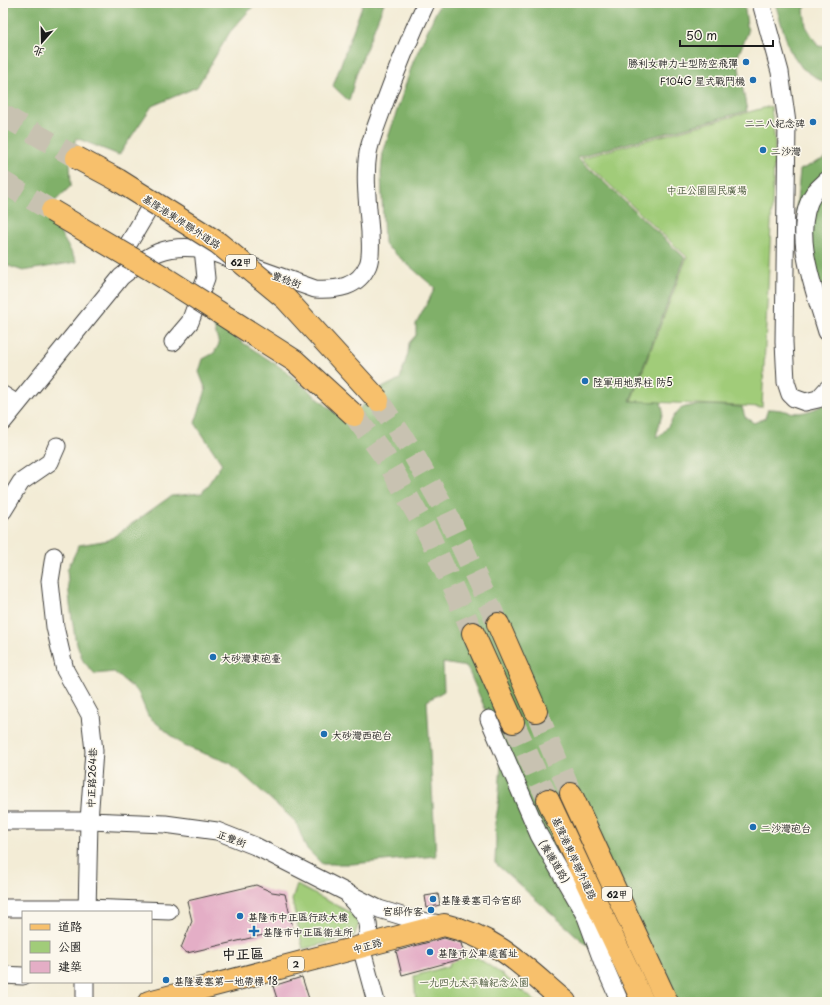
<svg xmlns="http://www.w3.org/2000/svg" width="830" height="1005" font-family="'Playpen Sans','LXGW WenKai TC',sans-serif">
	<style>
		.green { fill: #a1cc79; stroke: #5e744a }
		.forest { fill: #80b069; stroke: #4e6642 }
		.building { fill: #e4aec6 }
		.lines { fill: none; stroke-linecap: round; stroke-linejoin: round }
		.highway-tunnel { stroke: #c8c2b1; stroke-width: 22; stroke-dasharray: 22 11; stroke-linecap: butt }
		.minor-casing { stroke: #3c3b38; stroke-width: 19 }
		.major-casing { stroke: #3c3b38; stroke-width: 24 }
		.highway-casing { stroke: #3c3b38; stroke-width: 24 }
		.minor { stroke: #fff; stroke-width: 17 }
		.major { stroke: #f7c06c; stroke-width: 22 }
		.highway { stroke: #f7c06c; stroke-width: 22 }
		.highway-bridge-casing { stroke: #3c3b38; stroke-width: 24; stroke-linecap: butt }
		.highway-bridge { stroke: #f7c06c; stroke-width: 22 }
		.poi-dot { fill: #1f6fb2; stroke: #fbf7ec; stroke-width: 1.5 }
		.labels { text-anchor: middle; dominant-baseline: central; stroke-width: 3; stroke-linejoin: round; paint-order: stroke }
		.shield { fill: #fbf7ec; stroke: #5f5e5a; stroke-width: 1 }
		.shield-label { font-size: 9px; font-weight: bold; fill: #1c1c1c }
		.poi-label { font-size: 10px; fill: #1c1c1c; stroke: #fbf7ec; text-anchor: start }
		.park-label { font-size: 10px; fill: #4b5a3d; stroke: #fbf7ec }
		.street-label { font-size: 10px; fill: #1c1c1c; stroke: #fbf7ec }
		.district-label { font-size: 14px; font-weight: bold; fill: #1c1c1c; stroke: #fbf7ec }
	</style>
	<rect width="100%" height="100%" fill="#fbf7ec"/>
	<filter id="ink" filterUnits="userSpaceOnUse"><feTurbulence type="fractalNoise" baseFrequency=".025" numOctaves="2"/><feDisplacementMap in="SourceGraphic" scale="8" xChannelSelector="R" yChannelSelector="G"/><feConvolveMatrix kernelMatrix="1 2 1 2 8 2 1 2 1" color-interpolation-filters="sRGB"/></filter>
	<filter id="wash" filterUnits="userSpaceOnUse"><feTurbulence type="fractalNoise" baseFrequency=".012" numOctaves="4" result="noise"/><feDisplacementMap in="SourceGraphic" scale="16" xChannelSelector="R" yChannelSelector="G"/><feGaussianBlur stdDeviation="0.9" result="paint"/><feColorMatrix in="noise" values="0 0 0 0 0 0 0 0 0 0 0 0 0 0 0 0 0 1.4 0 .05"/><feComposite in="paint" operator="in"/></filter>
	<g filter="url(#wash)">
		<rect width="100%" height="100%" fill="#f3ecd6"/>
		<g class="green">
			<path d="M771 106 775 144 762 407 631 401 687 257 581 158Z"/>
			<path d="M297 885 355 915 359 924 354 936 303 949 292 900Z"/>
			<path d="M455 947C485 959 512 982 536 1002H416L414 976 449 966Z"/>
		</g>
		<g class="forest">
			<path d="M3 3H256L230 32 197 87 152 106 119 155 76 138 70 161 71 186 53 203 58 229 77 262 23 271 3 264Z"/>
			<path d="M363 3H384L356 75 349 101 333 86Z"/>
			<path d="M440 3H744L748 32 737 58 747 111 577 157 685 258 630 401 661 402 663 411 656 437C667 433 670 420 678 411 686 401 729 407 742 407L745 417 754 423 765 418 768 409C777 409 782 410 790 412 803 415 816 409 827 403V1002H621L625 979 495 863 496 839 495 823 498 807 502 748 467 667 443 663 444 691 427 701 436 856 352 864H322L306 848 296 822 230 763 184 746 148 716 138 692 114 672 95 674 83 661 75 638 70 605 67 570 79 545 109 540 171 496 202 493 222 464 195 423 206 390 199 372 203 359 214 353 219 344 213 323 283 369 339 416 350 417 380 389 400 379 408 353 409 343 416 335V324L435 288 384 244 381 173 383 153 413 62Z"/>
			<path d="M775 3H808L804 10 806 26 818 46 827 47V85L802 68 789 49Z"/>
			<path d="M827 157V171L810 190 802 211 796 212 800 170Z"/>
			<path d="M827 189V312C818 275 795 221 827 189Z"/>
		</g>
		<g id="blocks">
			<g class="building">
				<path d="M256 885 272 892 285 894 293 928 187 953 181 948 192 921 187 901Z"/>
				<path d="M438 894 440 905 427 908 425 896Z"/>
				<path d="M444 938 461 943 465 958 402 975 396 951Z"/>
				<path d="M302 977 310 1002H278L273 986Z"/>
			</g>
		</g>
	</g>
	<g filter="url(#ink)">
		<use href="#blocks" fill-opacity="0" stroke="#3c3b38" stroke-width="1"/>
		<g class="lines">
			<g class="highway-tunnel">
				<path d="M3 115 77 158"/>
				<path d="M3 182 52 211"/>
				<path d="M378 400 411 450 446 512 498 624"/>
				<path d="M354 415 385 457 429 535 473 633"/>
				<path d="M536 711 571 794"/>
				<path d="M513 722 548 800"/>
			</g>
			<g class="minor-casing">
				<g id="minor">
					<path d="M761 3 780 72 787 123 784 342 786 382 790 394 794 398 805 402 818 399 827 389"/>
					<path d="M827 180C823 184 818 188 814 193 789 230 816 294 827 332"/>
					<path d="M123 253 153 202"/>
					<path d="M173 342 190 322 206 278 203 249"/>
					<path d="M3 395 17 404"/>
					<path d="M3 422 121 277C149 254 166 243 203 249L315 289C337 290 358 288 368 265 372 255 370 242 370 232 368 206 364 178 368 153 371 137 378 122 383 107 396 71 410 37 426 3"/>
					<path d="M3 511 21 482 50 462 57 446"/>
					<path d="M54 556 50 581 55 627 65 670 90 715 94 751 89 821 87 912"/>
					<path d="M489 719 539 835 586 917 603 963 620 1002"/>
					<path d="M3 821H89L165 824 217 831 255 846 379 909 415 920 440 924"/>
					<path d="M350 898C365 914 377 926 361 947L376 1002"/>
					<path d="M3 908H87L169 911"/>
					<path d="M3 975 23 976"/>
					<path d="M85 1002V982"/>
				</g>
			</g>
			<g class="major-casing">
				<path id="major" d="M149 1002 444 925C497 937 525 968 565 1002"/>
			</g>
			<g class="highway-casing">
				<g id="highway">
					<path d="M498 624 536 711"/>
					<path d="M473 633 513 722"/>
					<path d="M571 794 667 1002"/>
					<path d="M548 800 643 1002"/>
				</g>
			</g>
			<use href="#minor" class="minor"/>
			<use href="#major" class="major"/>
			<use href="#highway" class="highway"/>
			<g class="highway-bridge-casing">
				<g id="highway-bridge">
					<path d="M77 158 118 180 218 243 286 299 378 400"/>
					<path d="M52 211 165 278 295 361 354 415"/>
				</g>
			</g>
			<use href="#highway-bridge" class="highway-bridge"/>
		</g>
	</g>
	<g class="poi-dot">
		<circle cx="746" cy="62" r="4"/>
		<circle cx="753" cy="80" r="4"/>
		<circle cx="813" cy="122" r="4"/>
		<circle cx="763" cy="150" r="4"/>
		<circle cx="585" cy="381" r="4"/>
		<circle cx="213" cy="657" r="4"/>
		<circle cx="324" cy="734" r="4"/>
		<circle cx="753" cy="827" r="4"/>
		<circle cx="433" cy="899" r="4"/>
		<circle cx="431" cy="910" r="4"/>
		<circle cx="240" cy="916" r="4"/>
		<path d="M252 925h4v4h4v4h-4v4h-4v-4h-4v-4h4z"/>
		<circle cx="430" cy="952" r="4"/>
		<circle cx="166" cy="980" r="4"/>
	</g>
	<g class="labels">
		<g class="shield">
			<rect x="226" y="255" width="30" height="14" rx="3"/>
			<rect x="602" y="887" width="30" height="14" rx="3"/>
			<rect x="288" y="957" width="16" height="14" rx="3"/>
		</g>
		<g class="shield-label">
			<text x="241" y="262">62甲</text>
			<text x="617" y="894">62甲</text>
			<text x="296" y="964">2</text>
		</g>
		<g class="poi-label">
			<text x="738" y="62" text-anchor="end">勝利女神力士型防空飛彈</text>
			<text x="745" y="80" text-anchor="end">F104G 星式戰鬥機</text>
			<text x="805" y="122" text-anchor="end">二二八紀念碑</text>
			<text x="771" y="150">二沙灣</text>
			<text x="593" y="381">陸軍用地界柱 防5</text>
			<text x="221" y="657">大砂灣東砲臺</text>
			<text x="332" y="734">大砂灣西砲台</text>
			<text x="761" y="827">二沙灣砲台</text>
			<text x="441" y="899">基隆要塞司令官邸</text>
			<text x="423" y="910" text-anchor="end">官邸作客</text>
			<text x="248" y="916">基隆市中正區行政大樓</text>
			<text x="263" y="931">基隆市中正區衛生所</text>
			<text x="438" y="952">基隆市公車處舊址</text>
			<text x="174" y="980">基隆要塞第一地帶標 18</text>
		</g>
		<g class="park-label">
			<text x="707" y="189">中正公園國民廣場</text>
			<text x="474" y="981">一九四九太平輪紀念公園</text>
		</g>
		<g class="street-label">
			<text transform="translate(182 221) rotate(33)">基隆港東岸聯外道路</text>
			<text transform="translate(287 279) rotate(19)">豐稔街</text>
			<text transform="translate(91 778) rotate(-88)">中正路264巷</text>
			<text transform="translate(232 838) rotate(20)">正豐街</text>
			<text transform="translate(575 858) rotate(65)">基隆港東岸聯外道路</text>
			<text transform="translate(555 861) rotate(59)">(養護道路)</text>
			<text transform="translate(367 945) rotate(-15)">中正路</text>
		</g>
		<g class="district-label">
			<text x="243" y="953">中正區</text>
		</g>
	</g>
	<rect width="830" height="1005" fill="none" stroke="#fbf7ec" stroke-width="16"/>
	<rect x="22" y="911" width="130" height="72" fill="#fbf7ec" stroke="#a29f99"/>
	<rect x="30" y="924" width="20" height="6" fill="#f7c06c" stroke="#a29f99"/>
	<text x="58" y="931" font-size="12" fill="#1c1c1c">道路</text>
	<rect x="30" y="941" width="20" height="12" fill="#a1cc79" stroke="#a29f99"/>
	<text x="58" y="951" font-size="12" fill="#1c1c1c">公園</text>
	<rect x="30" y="961" width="20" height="12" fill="#e4aec6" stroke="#a29f99"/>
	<text x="58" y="971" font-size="12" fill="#1c1c1c">建築</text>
	<g transform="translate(42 42) rotate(200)" stroke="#fbf7ec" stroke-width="3" paint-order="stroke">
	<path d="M0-3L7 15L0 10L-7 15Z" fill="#1c1c1c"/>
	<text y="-6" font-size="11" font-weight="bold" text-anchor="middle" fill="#1c1c1c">北</text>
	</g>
	<path d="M680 40v6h93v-6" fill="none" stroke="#1c1c1c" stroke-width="2"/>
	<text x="686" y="40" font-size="12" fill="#1c1c1c" stroke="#fbf7ec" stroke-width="3" paint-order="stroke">50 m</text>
</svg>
